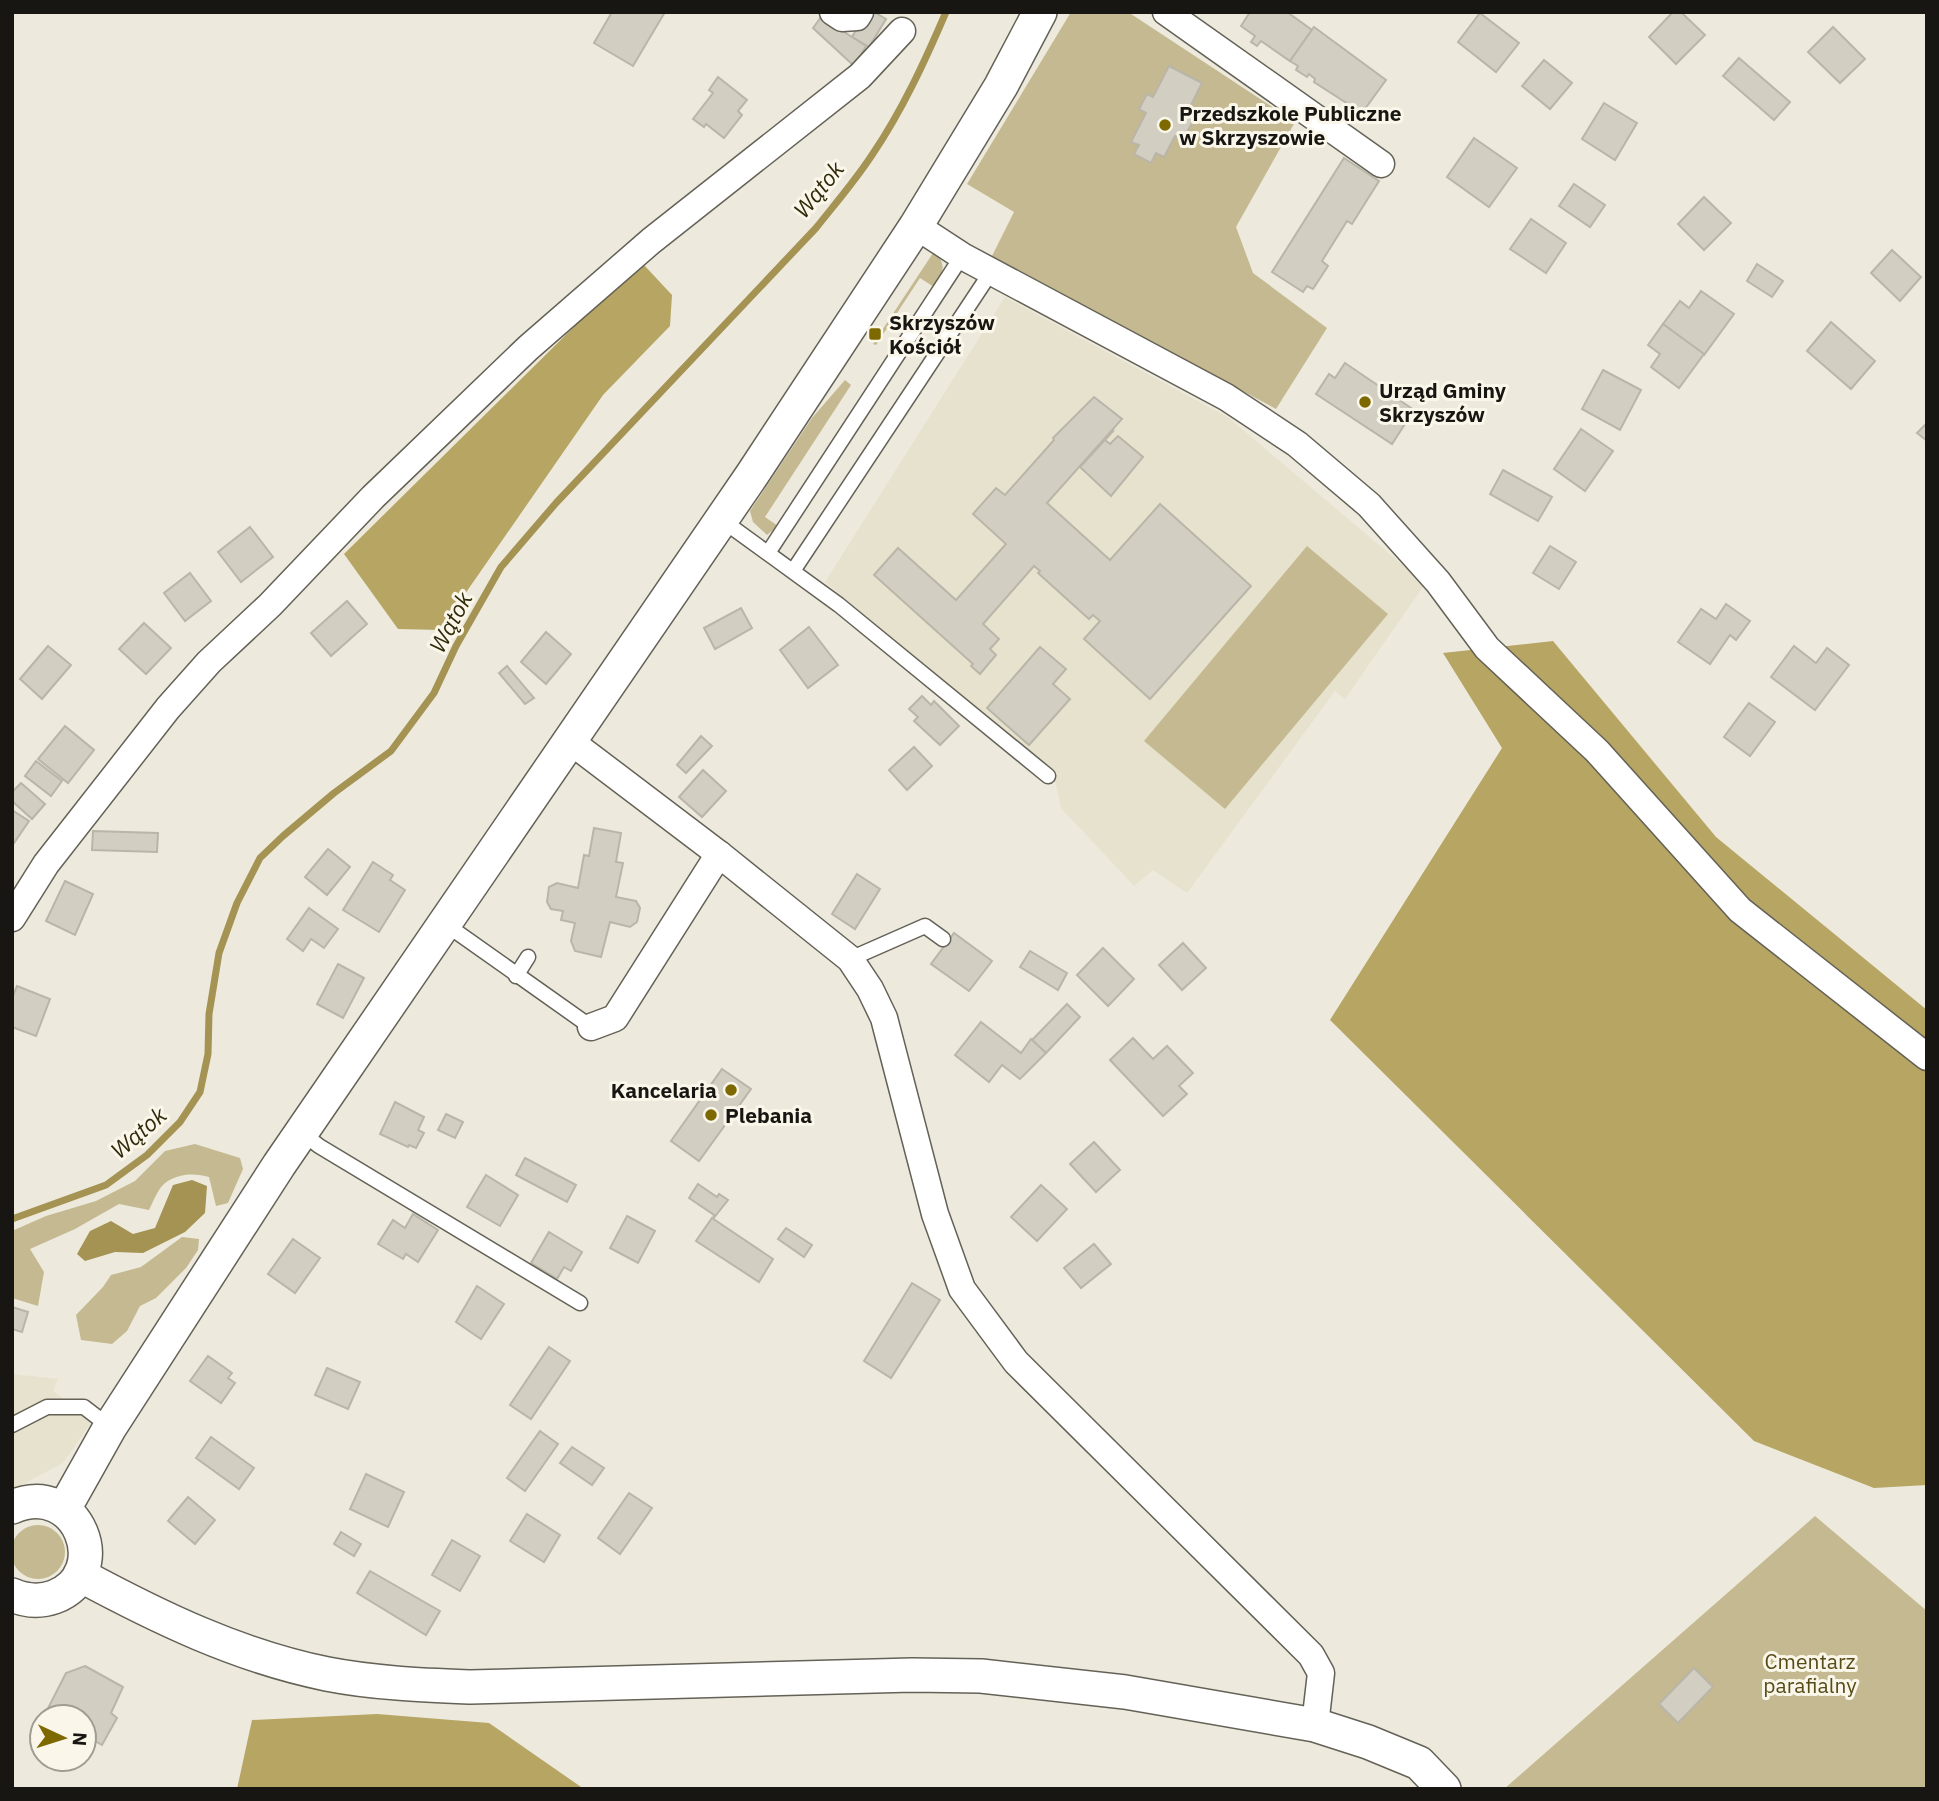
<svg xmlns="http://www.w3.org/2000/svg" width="1939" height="1801" font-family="'IBM Plex Sans',sans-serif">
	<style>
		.built { fill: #e7e2cd }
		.green { fill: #c4b990 }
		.forest { fill: #b6a563 }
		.water { fill: #a49352 }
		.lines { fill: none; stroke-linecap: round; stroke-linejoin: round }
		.stream { stroke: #a49352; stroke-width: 7 }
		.building { fill: #d2cfc2; stroke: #b9b6a9; stroke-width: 2 }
		.service-casing { stroke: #646156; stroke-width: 17 }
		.minor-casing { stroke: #646156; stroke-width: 29 }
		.tertiary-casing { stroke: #646156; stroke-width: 36 }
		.service { stroke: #fff; stroke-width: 14 }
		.minor { stroke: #fff; stroke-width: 26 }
		.tertiary { stroke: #fff; stroke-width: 33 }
		.poi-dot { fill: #7d6900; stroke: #faf7ea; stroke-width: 2.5 }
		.labels { text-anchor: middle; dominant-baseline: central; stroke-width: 6; stroke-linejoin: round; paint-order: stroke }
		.poi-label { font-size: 21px; font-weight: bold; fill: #181612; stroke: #faf7ea; text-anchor: start }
		.park-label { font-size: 21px; fill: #574b18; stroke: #faf7ea }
		.water-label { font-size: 23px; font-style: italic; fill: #30290a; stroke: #faf7ea }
	</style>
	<rect width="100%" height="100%" fill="#edeadd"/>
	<g class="built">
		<path d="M1005 297 1229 418 1425 584 1345 699 1335 691 1187 893 1153 870 1134 886 1061 808 1054 776 825 582Z"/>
		<path d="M12 1374 58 1379 53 1391 93 1420 63 1463 12 1490Z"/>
	</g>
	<g class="green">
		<path d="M1071 12H1128L1295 122 1236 227 1253 273 1327 328 1276 409 992 256 1014 212 967 184Z"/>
		<path d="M933 253 937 254C947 267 942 274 934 287L920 278 876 345 873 344Z"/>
		<path d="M845 380 851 385 765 517 778 526 767 535 753 522 750 511 812 418Z"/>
		<path d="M1307 546 1388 614 1225 809 1144 741Z"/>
		<path d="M195 1144 240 1158 243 1169 228 1203 216 1206 209 1177C195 1173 177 1173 164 1184 158 1189 153 1202 149 1210L119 1204 75 1229 30 1249 44 1272 38 1306 12 1298V1231L46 1216 96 1201 135 1181 165 1151Z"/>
		<path d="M182 1237 199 1239 198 1250 186 1268 156 1298 140 1306 127 1331 112 1344 81 1340 76 1315 103 1287 111 1275 141 1267Z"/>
		<path d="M1815 1516 1927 1611V1789H1504Z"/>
		<circle cx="38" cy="1552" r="27"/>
	</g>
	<g class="forest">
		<path d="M629 249 672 295 670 326 603 395 440 630 398 629 344 554 593 308Z"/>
		<path d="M1553 641 1716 837 1927 1010V1485L1874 1488 1754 1441 1330 1020 1502 748 1443 653Z"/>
		<path d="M377 1714 489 1723 584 1789H237L252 1720Z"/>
	</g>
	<path class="water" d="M192 1180 207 1186 205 1213 185 1232 143 1253 115 1252 85 1261 77 1254 90 1231 111 1221 133 1234 155 1228 173 1185Z"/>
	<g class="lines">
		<path class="stream" d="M12 1219 106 1185 147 1155 180 1122 200 1092 208 1054 209 1014 219 953 237 903 260 858 283 836 334 793 391 751 434 693 456 646 501 567 556 503 816 228C835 204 855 181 872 155 902 111 925 61 946 12"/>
	</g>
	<g class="building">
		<path d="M612 12H665L633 66 594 43Z"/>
		<path d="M867 12H874L886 19 869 47 852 37Z"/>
		<path d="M1250 12H1287L1312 30 1290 61 1261 41 1257 46 1251 42 1255 36 1241 26Z"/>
		<path d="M1673 12H1681L1705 35 1676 64 1649 37Z"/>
		<path d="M1480 13 1519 43 1496 72 1458 42Z"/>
		<path d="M821 17 866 46 854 66 813 28Z"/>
		<path d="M1314 27 1386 80 1362 113 1314 82 1315 79 1309 74 1307 77 1296 70 1298 66 1290 61Z"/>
		<path d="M1833 27 1865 59 1840 83 1808 52Z"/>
		<path d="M1739 58 1790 102 1774 120 1723 76Z"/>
		<path d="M1544 60 1572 83 1550 109 1522 86Z"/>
		<path d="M1169 66 1202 83 1189 109 1197 113 1183 140 1175 136 1164 157 1156 153 1151 163 1134 154 1139 145 1131 142 1146 113 1139 109 1147 94 1153 97Z"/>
		<path d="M718 77 747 100 738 111 742 115 724 138 706 124 704 127 693 119 713 93 709 90Z"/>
		<path d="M1604 103 1637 123 1615 160 1582 139Z"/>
		<path d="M1474 138 1517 168 1489 207 1447 177Z"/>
		<path d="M1344 158 1379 181 1352 224 1347 221 1322 261 1328 266 1313 289 1307 286 1303 292 1272 272Z"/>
		<path d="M1574 184 1605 205 1590 227 1559 206Z"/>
		<path d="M1704 197 1731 223 1704 250 1678 224Z"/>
		<path d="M1531 219 1566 243 1546 273 1510 249Z"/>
		<path d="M1892 250 1921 277 1900 301 1871 273Z"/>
		<path d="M1757 264 1783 281 1772 297 1747 281Z"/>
		<path d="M1701 291 1734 314 1704 355 1663 324 1680 301 1689 308Z"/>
		<path d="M1831 322 1875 361 1851 389 1807 351Z"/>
		<path d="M1663 324 1704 354 1679 388 1651 367 1660 354 1648 345Z"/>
		<path d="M1345 363 1414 410 1392 444 1316 394 1329 374 1335 378Z"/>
		<path d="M1603 370 1641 390 1620 430 1582 409Z"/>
		<path d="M1094 397 1122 419 1047 503 1110 560 1160 504 1251 586 1150 699 1084 639 1100 621 1093 615 1089 619 1038 573 1040 571 1034 566 983 624 999 639 990 649 996 655 980 674 971 666 973 664 874 575 898 548 956 600 1006 544 973 514 996 488 1005 495 1054 440 1053 438Z"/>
		<path d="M1927 423V441L1917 433Z"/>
		<path d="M1581 429 1613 451 1585 491 1554 469Z"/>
		<path d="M1114 430 1105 440 1110 444 1118 436 1143 457 1111 496 1080 467Z"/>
		<path d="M1503 470 1552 497 1538 521 1490 494Z"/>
		<path d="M250 527 273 557 241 582 218 552Z"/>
		<path d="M1550 546 1576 562 1559 589 1533 573Z"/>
		<path d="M190 573 211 601 185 621 164 593Z"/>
		<path d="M347 601 367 624 331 656 311 633Z"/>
		<path d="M1726 604 1750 621 1736 640 1730 635 1710 664 1678 642 1701 609 1716 619Z"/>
		<path d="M741 608 752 628 715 649 704 628Z"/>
		<path d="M144 623 171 648 146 674 119 649Z"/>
		<path d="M809 627 838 665 808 688 780 650Z"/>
		<path d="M546 632 571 654 546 684 521 662Z"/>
		<path d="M48 646 71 665 42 699 20 679Z"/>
		<path d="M1794 646 1816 663 1827 648 1849 665 1815 710 1771 677Z"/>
		<path d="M1040 647 1066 669 1053 684 1070 699 1029 745 987 708Z"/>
		<path d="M507 666 534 698 525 704 499 673Z"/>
		<path d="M922 696 931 705 934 701 959 726 940 745 914 721 918 717 909 709Z"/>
		<path d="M1749 703 1775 722 1750 756 1724 737Z"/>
		<path d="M65 726 94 750 68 783 38 759Z"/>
		<path d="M701 736 712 746 686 773 677 765Z"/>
		<path d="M914 747 932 766 907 790 889 770Z"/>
		<path d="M36 761 62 781 51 796 25 776Z"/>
		<path d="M703 770 726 791 702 817 679 797Z"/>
		<path d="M21 783 45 804 32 819 12 801V792Z"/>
		<path d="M12 810 29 821 12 846Z"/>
		<path d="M594 828 621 833 616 862 623 863 616 897 636 901 640 908 637 922 630 927 610 922 601 957 575 951 571 941 575 923 561 920 563 911 551 909 547 902 549 887 557 883 578 888 584 855 589 856Z"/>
		<path d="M93 831 158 833 157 852 92 850Z"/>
		<path d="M328 849 350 867 327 895 305 877Z"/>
		<path d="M373 862 393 875 390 880 405 890 379 932 343 910Z"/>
		<path d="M857 874 880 889 855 929 832 914Z"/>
		<path d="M65 881 93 894 75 935 46 921Z"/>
		<path d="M309 908 338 929 324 948 311 939 303 951 287 939Z"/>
		<path d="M954 933 992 961 969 991 931 964Z"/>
		<path d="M1183 943 1206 968 1182 990 1159 965Z"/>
		<path d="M1103 948 1134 979 1108 1006 1077 975Z"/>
		<path d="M1030 951 1067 973 1058 990 1020 967Z"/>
		<path d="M338 964 364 978 343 1018 317 1004Z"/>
		<path d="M17 986 50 999 36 1036 12 1027V998Z"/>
		<path d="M1067 1004 1080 1017 1046 1053 1032 1040Z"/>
		<path d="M981 1022 1021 1053 1031 1039 1046 1053 1020 1079 1002 1065 989 1082 955 1055Z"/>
		<path d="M1133 1038 1153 1059 1167 1046 1193 1073 1179 1086 1187 1094 1163 1116 1110 1060Z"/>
		<path d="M722 1069 751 1089 699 1161 671 1141Z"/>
		<path d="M395 1102 424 1117 418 1130 424 1133 416 1148 409 1145 408 1147 380 1134Z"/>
		<path d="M446 1114 463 1122 455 1138 438 1130Z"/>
		<path d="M1094 1142 1120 1170 1096 1192 1070 1164Z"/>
		<path d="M525 1158 576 1185 567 1202 516 1175Z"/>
		<path d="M486 1175 518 1195 500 1226 467 1207Z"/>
		<path d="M698 1184 717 1197 719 1194 728 1200 713 1219 714 1215 689 1198Z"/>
		<path d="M1041 1185 1067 1209 1037 1241 1011 1217Z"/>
		<path d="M413 1214 438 1230 418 1262 406 1254 403 1259 378 1244 393 1220 405 1228Z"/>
		<path d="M627 1216 655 1231 638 1263 610 1248Z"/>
		<path d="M712 1218 773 1259 759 1282 696 1241Z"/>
		<path d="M786 1228 812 1245 804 1257 778 1239Z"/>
		<path d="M549 1232 582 1252 571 1271 564 1267 557 1279 531 1263Z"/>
		<path d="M293 1239 320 1258 295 1293 268 1274Z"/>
		<path d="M1094 1244 1111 1264 1081 1288 1064 1268Z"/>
		<path d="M912 1283 940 1300 891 1378 864 1361Z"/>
		<path d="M477 1286 504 1304 481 1339 456 1322Z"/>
		<path d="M12 1307 28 1312 22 1332 12 1329Z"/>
		<path d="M549 1347 570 1361 531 1419 510 1405Z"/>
		<path d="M208 1356 232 1373 228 1378 235 1383 221 1403 190 1381Z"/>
		<path d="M327 1368 360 1382 348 1409 315 1395Z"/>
		<path d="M540 1431 558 1444 525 1491 507 1478Z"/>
		<path d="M211 1437 254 1468 239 1489 196 1458Z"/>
		<path d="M572 1447 604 1468 592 1485 560 1463Z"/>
		<path d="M366 1474 404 1492 388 1527 350 1509Z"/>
		<path d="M629 1493 652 1508 620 1554 598 1538Z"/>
		<path d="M188 1497 215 1520 195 1544 168 1521Z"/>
		<path d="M527 1514 560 1535 544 1562 510 1541Z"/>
		<path d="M341 1532 361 1544 354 1556 334 1544Z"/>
		<path d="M452 1540 480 1556 460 1591 432 1575Z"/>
		<path d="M370 1571 440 1611 426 1635 357 1593Z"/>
		<path d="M85 1666 123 1687 111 1713 117 1718 102 1745 84 1735V1717H50L45 1714 66 1673Z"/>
		<path d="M1694 1668 1713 1687 1678 1723 1659 1704Z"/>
	</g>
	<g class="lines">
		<g class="service-casing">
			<g id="service">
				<path d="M722 520 839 605 1048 776"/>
				<path d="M768 553 962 256"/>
				<path d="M793 571 991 272"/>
				<path d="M444 923 591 1027"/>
				<path d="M850 959 925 926 943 939"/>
				<path d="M516 976 528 957"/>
				<path d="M301 1132 319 1146 580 1303"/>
				<path d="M12 1425 47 1407H84L110 1427"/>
			</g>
		</g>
		<g class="minor-casing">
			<g id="minor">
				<path d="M833 12 842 18 857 17 860 12"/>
				<path d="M1166 12 1381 164"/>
				<path d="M916 226 962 256 1226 397 1297 444 1369 505 1438 582 1487 648 1597 751 1740 910 1927 1057"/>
				<path d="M570 741 719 854 850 959 870 989 884 1018 935 1214 962 1289 1016 1362 1311 1655 1321 1673 1315 1725"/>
				<path d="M12 918 46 864 168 708 209 662 270 605 373 497 528 348 651 241 860 76 902 31"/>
				<path d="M591 1027 615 1018 719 854"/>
			</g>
		</g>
		<g class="tertiary-casing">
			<g id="tertiary">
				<path d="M12 1507C79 1478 115 1574 54 1597 40 1602 26 1601 12 1595"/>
				<path d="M64 1509 110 1427 279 1165 752 475 916 226 1001 86 1040 12"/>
				<path d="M80 1575C158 1617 238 1656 327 1674 373 1683 422 1685 470 1687L912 1675 981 1676 1125 1692 1315 1725 1368 1742 1419 1763 1444 1789"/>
			</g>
		</g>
		<use href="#service" class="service"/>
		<use href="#minor" class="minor"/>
		<use href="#tertiary" class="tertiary"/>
	</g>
	<g class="poi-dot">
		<circle cx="1165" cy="125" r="7"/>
		<rect x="868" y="327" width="14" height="14" rx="3.5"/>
		<circle cx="1365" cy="402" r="7"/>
		<circle cx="731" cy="1090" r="7"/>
		<circle cx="711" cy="1115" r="7"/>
	</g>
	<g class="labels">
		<g class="poi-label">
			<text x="1179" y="113">Przedszkole Publiczne<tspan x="1179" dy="24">w Skrzyszowie</tspan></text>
			<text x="889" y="322">Skrzyszów<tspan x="889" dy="24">Kościół</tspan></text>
			<text x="1379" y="390">Urząd Gminy<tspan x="1379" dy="24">Skrzyszów</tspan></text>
			<text x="717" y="1090" text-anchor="end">Kancelaria</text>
			<text x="725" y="1115">Plebania</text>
		</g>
		<g class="park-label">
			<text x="1810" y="1661">Cmentarz<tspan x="1810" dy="24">parafialny</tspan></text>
		</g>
		<g class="water-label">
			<text transform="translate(818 189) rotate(-51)">Wątok</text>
			<text transform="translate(450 622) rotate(-62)">Wątok</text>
			<text transform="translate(138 1132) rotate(-41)">Wątok</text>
		</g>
	</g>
	<rect width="1939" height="1801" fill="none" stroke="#181612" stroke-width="28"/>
	<g transform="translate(63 1738) rotate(94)"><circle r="33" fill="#faf7ea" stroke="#a09d94" stroke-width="2"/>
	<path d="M0-5L12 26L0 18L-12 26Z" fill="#7d6900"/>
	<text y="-10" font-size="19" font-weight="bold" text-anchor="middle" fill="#181612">N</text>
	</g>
</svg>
